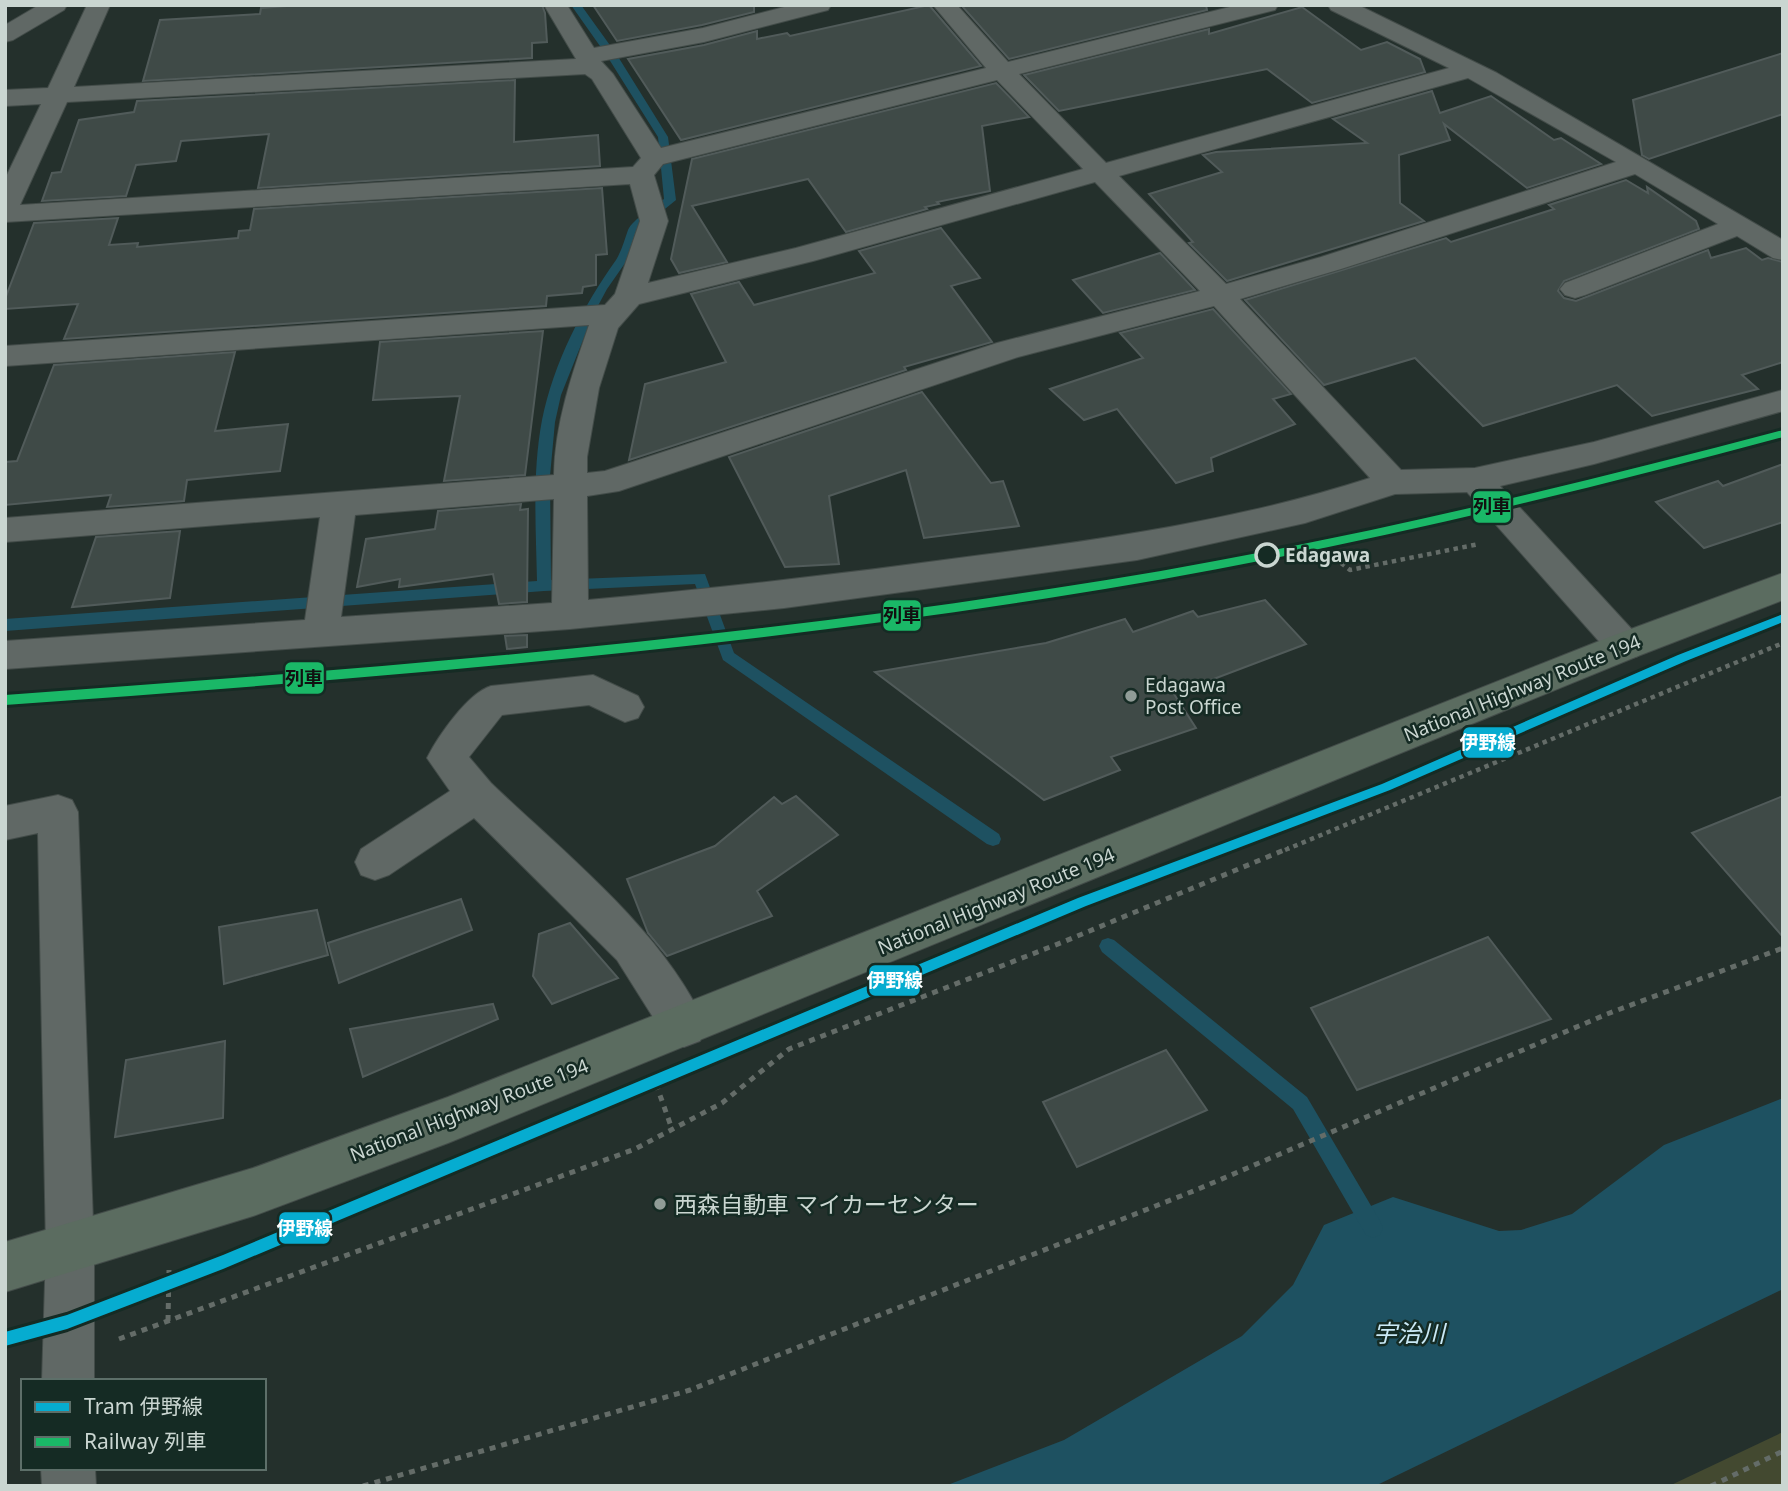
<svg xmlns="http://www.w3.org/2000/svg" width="1788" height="1491" font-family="'Noto Sans','Noto Sans JP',sans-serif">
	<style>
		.green { fill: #434930 }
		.water { fill: #1e5161 }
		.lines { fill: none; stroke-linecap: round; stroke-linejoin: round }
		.stream { fill: #1e5161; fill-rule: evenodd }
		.building { fill: #3f4a47; stroke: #515b5a; stroke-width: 2 }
		.minor-casing { stroke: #434c49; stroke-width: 2 }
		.highway-casing { stroke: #434c49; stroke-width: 2 }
		.path-far1 { stroke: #646c68; stroke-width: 4.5; stroke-dasharray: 4.5 4.5; stroke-linecap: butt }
		.path { stroke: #646c68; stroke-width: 5; stroke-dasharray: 6 6; stroke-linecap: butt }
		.minor { fill: #606865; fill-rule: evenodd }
		.highway { fill: #5b6c60; fill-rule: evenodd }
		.rail-1-casing { stroke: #152b24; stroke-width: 6 }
		.rail-1 { fill: #1ab867; fill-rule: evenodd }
		.tram-1-casing { stroke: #152b24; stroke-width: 6 }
		.tram-1 { fill: #06acd0; fill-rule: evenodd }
		.stop-dot { fill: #152b24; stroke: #cad6d1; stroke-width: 3.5 }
		.poi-dot { fill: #909c97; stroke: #152b24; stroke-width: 2.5 }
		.labels { text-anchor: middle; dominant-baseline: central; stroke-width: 5; stroke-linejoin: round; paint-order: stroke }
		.stop-label { font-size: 19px; font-weight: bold; fill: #cad6d1; stroke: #152b24; text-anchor: start }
		.poi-label { font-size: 19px; fill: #cad6d1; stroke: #152b24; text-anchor: start }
		.street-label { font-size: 19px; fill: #cad6d1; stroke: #152b24 }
		.near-poi-label { font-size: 23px; fill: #cad6d1; stroke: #152b24; text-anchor: start }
		.near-water-label { font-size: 24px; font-style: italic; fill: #cae9f6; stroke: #152b24 }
		.line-badge { stroke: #152b24; stroke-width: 2.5 }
		.badge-label { font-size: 19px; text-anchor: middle; font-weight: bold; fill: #fff }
		.pale-badge-label { font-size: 19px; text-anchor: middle; font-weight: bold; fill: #111 }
	</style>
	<rect width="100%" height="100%" fill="#24302c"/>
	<path class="green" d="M1783 1432V1486H1669Z"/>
	<path class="water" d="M1783 1098V1289L1375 1486H945L1064 1440 1242 1336 1293 1285 1324 1225 1393 1197 1499 1231 1521 1230 1572 1214 1664 1145Z"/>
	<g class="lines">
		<g class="stream">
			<path d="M571 5H581L617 55 668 137 676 200 639 230 630 256 607 289 593 315 561 395 555 422 550 476 551 580 705 574 734 653 999 834 1001 839 999 844 993 846 987 844 723 660 695 584 544 591 5 631V619L537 581C536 528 532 473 542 420 554 362 582 308 616 260 622 250 624 241 628 230 633 219 654 207 664 199L658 137 607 56Z"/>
			<path d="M1108 938 1114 940 1307 1097 1380 1221 1383 1228 1380 1235 1373 1238 1366 1235 1293 1109 1102 952 1099 946 1102 940Z"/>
		</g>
	</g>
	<g class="building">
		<path d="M300 5H542L545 13 547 42 532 43V58L143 81 160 20 260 14 261 8Z"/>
		<path d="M593 5H754V12L702 25 617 41Z"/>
		<path d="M929 5 981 66 681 140 628 59 704 45 757 31V39L787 33 790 36Z"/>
		<path d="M961 5H1206L1207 10 1009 59Z"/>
		<path d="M1302 7 1361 50 1387 42 1420 59 1425 72 1312 103 1267 69 1059 111 1024 75 1209 29V34Z"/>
		<path d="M1783 53V114L1649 159 1642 155 1633 100Z"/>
		<path d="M515 80 514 142 598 135 600 166 258 188 269 134 181 141 176 161 136 165 126 196 42 201 52 173 61 172 79 120 134 112 137 101Z"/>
		<path d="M996 83 1029 117 982 126 990 191 937 202 939 204 925 207 927 209 846 232 808 179 692 206 727 262 679 273 671 259 692 159Z"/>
		<path d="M1432 91 1440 113 1491 96 1554 140 1561 138 1601 164 1527 188 1444 124 1450 140 1399 155 1400 203 1424 221 1227 281 1189 243 1193 242 1149 194 1222 172 1203 155 1216 152 1367 143 1333 119Z"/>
		<path d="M1626 180 1648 193 1647 187 1696 221 1699 229 1564 281 1558 291 1564 298 1576 301 1708 250 1711 258 1746 248 1762 260 1768 258 1783 262V362L1742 375 1758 389 1652 416 1617 385 1483 426 1415 358 1324 385 1245 300 1446 238 1451 242 1554 209 1549 205Z"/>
		<path d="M602 188 607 254 596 255V285L583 287 582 293 547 296 546 306 64 339 78 304 5 309V299L34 223 118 218 109 245 138 243 137 247 238 238 239 231 250 230 254 209Z"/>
		<path d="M941 228 980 278 951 286 992 342 904 367 906 370 629 460 645 384 726 362 691 294 739 282 754 305 875 273 859 251Z"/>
		<path d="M1160 253 1195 290 1103 313 1073 280Z"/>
		<path d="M1213 309 1291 394 1273 399 1295 424 1211 458 1213 471 1176 483 1117 409 1084 420 1050 389 1143 358 1120 333Z"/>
		<path d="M543 331 525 475 444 481 460 396 373 400 380 342Z"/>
		<path d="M235 352 215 431 288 424 280 471 187 480 184 501 107 507 111 495 5 505V462L17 461 54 365Z"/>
		<path d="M922 392 991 483 1003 481 1019 526 924 538 906 470 829 496 839 564 785 567 729 457Z"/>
		<path d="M1783 464V522L1704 548 1656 502 1718 481 1723 486Z"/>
		<path d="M521 504 520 510 528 509 527 602 499 604 493 574 399 587 400 579 357 587 366 539 435 529 438 511Z"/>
		<path d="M180 531 170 598 72 607 96 537Z"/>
		<path d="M1265 600 1306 644 1174 694 1196 728 1111 757 1120 770 1044 800 875 672 1046 643 1125 619 1133 632 1193 611 1198 617Z"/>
		<path d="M527 635V647L507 649 505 636Z"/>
		<path d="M796 796 838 835 757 891 772 916 667 956 648 933 627 879 715 846 774 797 782 804Z"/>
		<path d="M1783 796V937L1692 833Z"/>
		<path d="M461 899 472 930 339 983 328 943Z"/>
		<path d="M317 910 328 955 224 984 219 927Z"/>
		<path d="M570 923 618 978 552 1004 533 976 539 934Z"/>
		<path d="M1488 937 1551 1019 1357 1090 1311 1008Z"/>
		<path d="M493 1004 498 1019 363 1077 350 1029Z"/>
		<path d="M225 1041 223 1118 115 1137 126 1060Z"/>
		<path d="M1166 1050 1207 1110 1077 1167 1043 1102Z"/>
	</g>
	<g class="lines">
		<g class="minor-casing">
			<g id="minor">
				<path d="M39 5H67L64 10 13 40 5 42V25Z"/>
				<path d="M87 5H110L74 87 576 59 544 5H567L594 48 703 28 792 5H831L828 10 704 42 601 61 613 74 661 148 986 68 933 5H957L1008 62 1238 5H1278L1275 10 1019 74 1106 163 1449 68 1331 10 1328 5H1358L1497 73 1783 240V260L1773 258 1737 236 1585 295 1575 298 1565 295 1560 289 1565 283 1718 224 1635 174 1341 269 1240 299 1401 470 1475 468 1594 442 1783 390V411L1594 464 1500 486 1638 636 1643 646 1638 656 1625 660 1612 656 1467 492 1395 494 1305 523 1137 560 784 608 570 629 5 669V641L305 620 320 517 5 542V518L554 475C555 423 572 374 589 325L5 366V346L605 305 615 294 640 221 630 184 5 222V179L41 104 5 106V90L48 88ZM585 74 592 79 641 158 633 167 20 205 67 102ZM1468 78 1616 162 1321 257 1226 284 1119 176ZM997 80 1083 169 796 248 648 283 668 221 654 175 663 164ZM1095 182 1200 291 997 343 605 471 587 473V457L599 388 618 328 639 304 813 261ZM1214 306 1370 478C1243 519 1113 538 982 555 851 573 720 588 588 600L587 496 619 491 1018 357ZM554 499 552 603 341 617 355 515Z"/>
				<path d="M593 675 638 696 644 707 638 718 625 722 589 705 502 715 469 757 491 783C565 854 664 931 706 1026L700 1041 684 1047 668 1041 617 960 474 818 389 875 375 880 361 875 355 862 361 849 450 791 427 758C438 736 468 693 491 686Z"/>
				<path d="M58 795 72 800 78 812 94 1249V1381H42L46 1249 38 833 5 840V806Z"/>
				<path d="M41 1468H95L96 1486H42Z"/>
			</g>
		</g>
		<g class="highway-casing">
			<path id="highway" d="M1783 573V600L1638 656 448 1143 253 1216 5 1292V1242L253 1168 448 1097 1612 636Z"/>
		</g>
		<g class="path-far1">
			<path d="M1341 563 1350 570 1479 544"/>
			<path d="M1285 850 1783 643"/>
		</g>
		<g class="path">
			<path d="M656 1084 672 1129"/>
			<path d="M168 1321 169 1270"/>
			<path d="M119 1339 635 1149 722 1103 789 1049 1063 942 1289 848"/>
			<path d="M363 1486 690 1390 1196 1190 1607 1014 1783 948"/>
			<path d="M1711 1486 1783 1451"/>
		</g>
		<use href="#minor" class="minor"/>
		<use href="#highway" class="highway"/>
		<g class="rail-1-casing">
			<path id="rail-1" d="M1783 430V437C1541 502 1297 560 1049 598 703 652 354 680 5 705V695C354 670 703 643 1049 589 1297 552 1541 494 1783 430Z"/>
		</g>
		<use href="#rail-1" class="rail-1"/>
		<g class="tram-1-casing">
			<path id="tram-1" d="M1783 614V622L1686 661 1390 790 1086 906 223 1269 67 1329 5 1346V1332L67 1315 223 1255 1078 898 1382 784 1678 655Z"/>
		</g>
		<use href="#tram-1" class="tram-1"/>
	</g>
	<circle class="stop-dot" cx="1267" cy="555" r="11"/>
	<g class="poi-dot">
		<circle cx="1131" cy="696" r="7"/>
		<circle cx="660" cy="1204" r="7"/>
	</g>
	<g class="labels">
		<g class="stop-label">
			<text x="1285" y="555">Edagawa</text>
		</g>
		<g class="poi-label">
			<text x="1145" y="685">Edagawa<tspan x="1145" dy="22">Post Office</tspan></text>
		</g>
		<g class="street-label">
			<text transform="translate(1522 688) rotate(-22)">National Highway Route 194</text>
			<text transform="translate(996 901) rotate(-22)">National Highway Route 194</text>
			<text transform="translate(469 1110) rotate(-21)">National Highway Route 194</text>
		</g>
		<g class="near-poi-label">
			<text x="674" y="1204">西森自動車 マイカーセンター</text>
		</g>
		<g class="near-water-label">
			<text x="1409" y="1332">宇治川</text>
		</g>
	</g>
	<g class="line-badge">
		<rect x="1472" y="490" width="40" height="34" rx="7" fill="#1ab867"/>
		<rect x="882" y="599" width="40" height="33" rx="7" fill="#1ab867"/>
		<rect x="284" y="661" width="41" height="34" rx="7" fill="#1ab867"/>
		<rect x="1462" y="726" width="53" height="33" rx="7" fill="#06acd0"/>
		<rect x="868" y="964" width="53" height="33" rx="7" fill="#06acd0"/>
		<rect x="278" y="1211" width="53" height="34" rx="7" fill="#06acd0"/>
	</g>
	<g class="badge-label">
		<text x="1488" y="749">伊野線</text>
		<text x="895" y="987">伊野線</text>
		<text x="305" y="1235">伊野線</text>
	</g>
	<g class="pale-badge-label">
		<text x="1492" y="513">列車</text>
		<text x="902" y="622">列車</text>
		<text x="304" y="685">列車</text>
	</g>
	<rect width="1788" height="1491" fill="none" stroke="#cad6d1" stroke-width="14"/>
	<rect x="21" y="1379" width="245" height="91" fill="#152b24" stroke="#5d6f69" stroke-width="2"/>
	<rect x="35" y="1402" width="35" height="10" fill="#06acd0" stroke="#5d6f69" stroke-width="2"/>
	<text x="84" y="1414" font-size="21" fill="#cad6d1">Tram 伊野線</text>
	<rect x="35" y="1437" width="35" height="10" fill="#1ab867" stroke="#5d6f69" stroke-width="2"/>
	<text x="84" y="1449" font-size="21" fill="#cad6d1">Railway 列車</text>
</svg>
